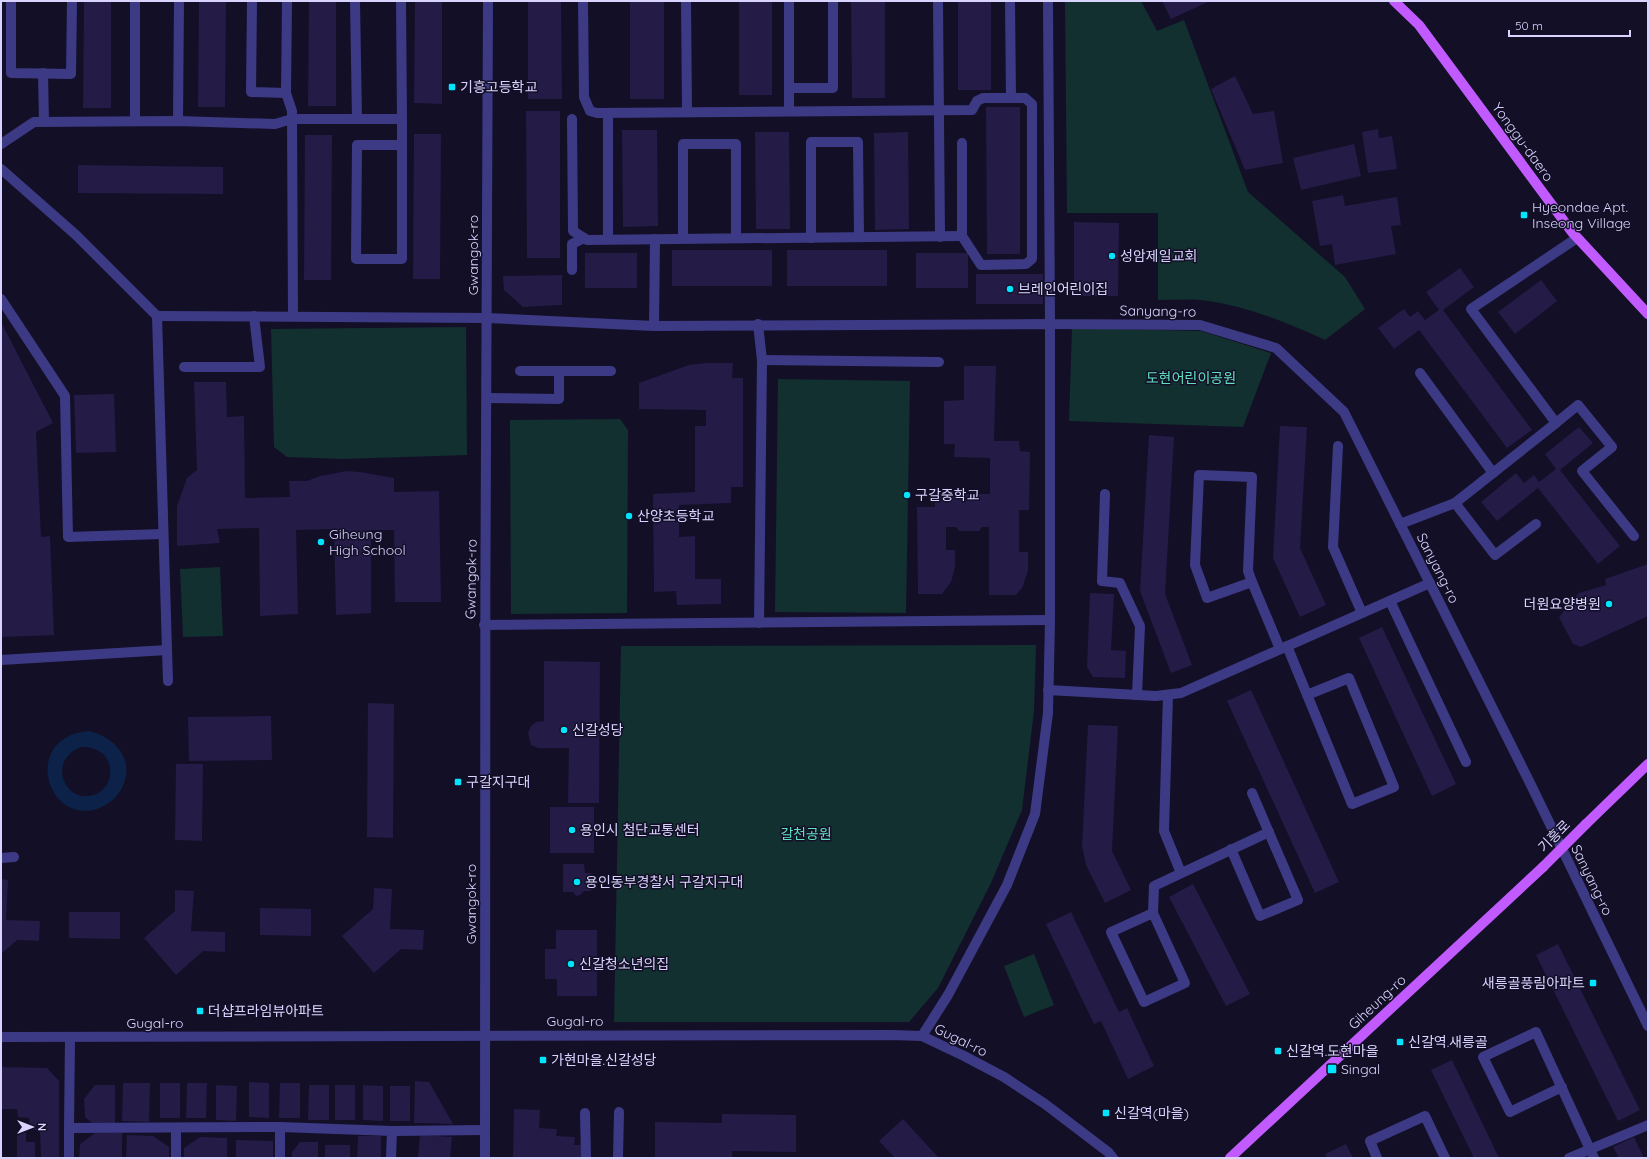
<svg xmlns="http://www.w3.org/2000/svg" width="1649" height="1159" font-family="Quicksand,'Noto Sans KR',sans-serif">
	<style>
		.green { fill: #12302f }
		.water { fill: #0c2248; fill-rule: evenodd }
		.building { fill: #241b47 }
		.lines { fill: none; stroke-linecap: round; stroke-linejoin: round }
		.minor { stroke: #3d3a85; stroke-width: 10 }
		.major { stroke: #c25bff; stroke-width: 10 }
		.major-bridge { stroke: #c25bff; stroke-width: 10 }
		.poi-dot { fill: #00e5ff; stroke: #130f26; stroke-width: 1.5 }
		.labels { text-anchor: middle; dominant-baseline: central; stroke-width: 3; stroke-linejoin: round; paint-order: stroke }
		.poi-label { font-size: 14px; fill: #d9d4ff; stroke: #130f26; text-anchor: start }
		.street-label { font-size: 14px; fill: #d9d4ff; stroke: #130f26 }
		.park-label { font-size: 14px; fill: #5fe0c0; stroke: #130f26 }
	</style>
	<rect width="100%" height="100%" fill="#130f26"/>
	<g class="green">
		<path d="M1065 1H1141L1157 31 1184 20 1248 192 1345 277 1365 309 1325 340C1286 322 1244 305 1201 300 1187 299 1172 300 1158 300V213H1067Z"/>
		<path d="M466 327 467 455 342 459 287 457 274 447 271 329Z"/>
		<path d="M1072 328 1201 331 1271 353 1243 427 1069 421Z"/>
		<path d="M778 379 910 381 906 613 775 612Z"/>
		<path d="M620 419 628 430 627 613 511 614 510 420Z"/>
		<path d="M220 567 223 636 183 637 180 569Z"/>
		<path d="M1036 645 1034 711 1022 810 991 883 938 988 909 1022H614L621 646Z"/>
		<path d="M1034 954 1054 1005 1024 1017 1004 966Z"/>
	</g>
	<path class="water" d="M89 731C115 737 136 760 122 788 117 798 108 805 97 809 46 825 21 737 89 731ZM81 747C97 746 112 756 110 774 110 781 106 788 100 792 69 811 43 762 81 747Z"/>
	<g class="building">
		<path d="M84 1H111V108H83Z"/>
		<path d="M199 1H226L225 107H198Z"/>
		<path d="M309 1H336V106H308Z"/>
		<path d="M415 1H442V104L414 103Z"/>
		<path d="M528 1H561L562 99H528Z"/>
		<rect x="630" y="1" width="34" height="98"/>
		<rect x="739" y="1" width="33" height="94"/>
		<path d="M851 1H885V98H852Z"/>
		<rect x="958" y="1" width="33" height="89"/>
		<path d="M1162 1H1210L1171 19Z"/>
		<path d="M1235 76 1253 114 1274 111 1283 163 1245 170 1211 89Z"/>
		<path d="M986 107H1020V254H987Z"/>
		<path d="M526 111H560V258H527Z"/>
		<path d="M1378 129 1379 138 1392 136 1397 169 1368 173 1362 132Z"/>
		<path d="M622 130H657L658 226 623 227Z"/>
		<path d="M755 132H789L790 229H756Z"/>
		<path d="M908 132 909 229 875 230 874 133Z"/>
		<path d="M414 134H441L440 279H413Z"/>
		<path d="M305 135H332L331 280H304Z"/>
		<path d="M1354 144 1361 176 1301 190 1293 158Z"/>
		<path d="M78 165 223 167V194L78 193Z"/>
		<path d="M1343 195 1345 206 1397 197 1401 225 1391 226 1396 254 1335 265 1332 244 1320 246 1312 201Z"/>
		<path d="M1074 222 1119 223 1118 296H1074Z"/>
		<rect x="672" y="250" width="100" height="36"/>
		<rect x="787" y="250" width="100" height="36"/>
		<rect x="585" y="253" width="52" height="35"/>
		<rect x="916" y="253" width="52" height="35"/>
		<path d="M1460 268 1474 287 1443 310 1532 430 1507 448 1419 330 1394 349 1378 328 1404 309 1410 317 1418 311 1425 320 1439 310 1426 292Z"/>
		<rect x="976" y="274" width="67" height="30"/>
		<path d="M562 275V305L523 307 504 290 503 276Z"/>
		<path d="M1541 280 1557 301 1515 334 1498 312Z"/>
		<path d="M1 322 53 423 36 432 41 537 50 536 54 635 1 637Z"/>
		<path d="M706 363H733L732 378H743V487H731V503L679 505V537L695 536V579H721V604L677 605 676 591 654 592 653 494 695 492V426H706V410L639 409V383L689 365Z"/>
		<path d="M964 366H996L994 441H1019L1020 451 1030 452 1029 510H1019V552H1028V571L1022 588 1016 595H989V527H982L979 531H959L956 527H946V550H955V567L951 582 942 594H918L917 507H935V500H940V494H990V458L954 457 955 444H944V401L964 400Z"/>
		<path d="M194 382H226L227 417 244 416 245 498 290 497 289 481H307L320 476 347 471 360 472 394 478V492L439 491 441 602H395L394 530H371V613L336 615 334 529 296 530 298 614 260 616 259 528 217 529 220 543 177 546V506L187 478 197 470Z"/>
		<path d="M114 394 116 452 76 453 74 395Z"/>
		<path d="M1280 426 1307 427 1300 548 1326 605 1300 617 1273 558Z"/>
		<path d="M1579 427 1593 443 1560 470 1620 546 1598 564 1538 488 1497 521 1481 502 1516 473 1524 483 1534 475 1539 482 1556 469 1545 454Z"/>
		<path d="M1149 435 1174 437 1165 594 1192 665 1171 673 1140 591Z"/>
		<path d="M1648 564V616L1581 647 1573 644 1559 617 1579 593 1606 585 1605 579Z"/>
		<path d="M1090 593 1114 594 1111 650 1126 651 1125 678 1093 677 1087 667Z"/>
		<path d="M1382 627 1456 784 1432 796 1359 638Z"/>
		<path d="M544 661 600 662 599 803H568L569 748H538L531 745 528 733 531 726 536 722 544 721Z"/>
		<path d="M1251 690 1339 882 1315 893 1227 701Z"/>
		<path d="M368 703 394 704 393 838 367 837Z"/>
		<path d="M271 716 272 760 189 761 188 717Z"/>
		<path d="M1088 725 1118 726 1112 851 1131 890 1105 903 1086 865 1082 846Z"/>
		<path d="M176 764H203L202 841 175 840Z"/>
		<rect x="550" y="807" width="44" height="46"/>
		<path d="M563 864H584L585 873H591V891H584L580 895 576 896 573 892H563Z"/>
		<path d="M1 879 8 880 6 920 40 921 39 941 17 940 1 954Z"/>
		<path d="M1193 884 1250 994 1226 1006 1169 897Z"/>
		<path d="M374 888 392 889 390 929 424 930 423 950 401 949 374 973 342 936 373 909Z"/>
		<path d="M175 890 194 891 191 931 225 932V952L203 951 176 975 144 938 175 911Z"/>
		<path d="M260 908 311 909V936L260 935Z"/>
		<path d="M69 912H120V939L69 938Z"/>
		<path d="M1071 912 1119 1012 1127 1008 1154 1066 1128 1079 1101 1021 1094 1024 1046 924Z"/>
		<path d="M556 930H597V996H557V979H545V949H556Z"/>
		<path d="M1558 944 1640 1110 1618 1121 1536 955Z"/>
		<path d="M1452 1060 1499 1158H1474L1431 1070Z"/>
		<path d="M1 1067 47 1068 59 1081V1158H41L40 1131 30 1129 29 1118 18 1117 17 1109H1Z"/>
		<path d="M415 1081 429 1082 453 1124 414 1123Z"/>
		<path d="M249 1082 269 1083V1118L249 1117Z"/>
		<path d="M123 1083H150L149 1122 122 1121Z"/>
		<rect x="160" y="1083" width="20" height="35"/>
		<path d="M187 1083H207L206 1118H186Z"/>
		<path d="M280 1083H300V1118H279Z"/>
		<path d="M95 1085H115V1123H92L85 1117 84 1099Z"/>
		<path d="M216 1085 237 1086 236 1121 216 1120Z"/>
		<path d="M309 1085H329V1120H308Z"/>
		<rect x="335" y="1085" width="20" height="35"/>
		<path d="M363 1085 383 1086V1121L363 1120Z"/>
		<rect x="390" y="1086" width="20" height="35"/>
		<path d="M514 1109 540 1110 539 1128 557 1129 556 1136 575 1137 574 1145H582L581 1158H513Z"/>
		<path d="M722 1114 796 1115V1152L732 1151V1158H655V1122L722 1123Z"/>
		<path d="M903 1119 939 1158H895L879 1141Z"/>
		<path d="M26 1132V1142H35V1158H17V1133Z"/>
		<path d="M95 1133H122V1158H79L80 1144Z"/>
		<path d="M127 1135 153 1136 169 1147V1158H126Z"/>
		<path d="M420 1135 452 1137 450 1158H418Z"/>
		<path d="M358 1136H381V1158H357Z"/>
		<path d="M200 1137 227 1138V1158H184V1148Z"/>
		<path d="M1634 1137 1644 1158H1619L1613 1147Z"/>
		<path d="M236 1140 273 1141V1158H236Z"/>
		<path d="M300 1142H318V1158H292V1152Z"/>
		<path d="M1346 1144 1353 1158H1327L1325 1154Z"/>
		<rect x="325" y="1145" width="25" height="13"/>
	</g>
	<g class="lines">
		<g class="minor">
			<path d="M11 1V73L71 74 72 1"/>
			<path d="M252 1 251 92 286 93"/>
			<path d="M287 1 286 93 292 111 293 316"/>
			<path d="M355 1 357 119"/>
			<path d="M583 1 584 97 590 111 597 113 972 110 977 101 983 98H1025L1032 104V259L1026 264 981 265 962 236V143"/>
			<path d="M686 1 687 112"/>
			<path d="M789 1V111"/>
			<path d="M938 1 940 237"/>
			<path d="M1010 1 1011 98"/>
			<path d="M1048 1 1050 324 1200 325 1276 348 1344 412 1530 783 1648 1026"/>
			<path d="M43 73 44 122"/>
			<path d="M789 88H833V1"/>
			<path d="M608 113V239"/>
			<path d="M402 119V259H356L357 145H402"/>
			<path d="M572 119 573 231 587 240 962 236"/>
			<path d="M135 121V1"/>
			<path d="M178 121 179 1"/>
			<path d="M1 144 34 122 178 121 275 124 292 119H402L401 1"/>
			<path d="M1 169 76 235 157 316 167 650 1 660"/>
			<path d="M683 238V144H736V238"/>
			<path d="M811 238V142H858L859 237"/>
			<path d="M572 270V244L584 238"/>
			<path d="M1 299 65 396 68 537 163 534"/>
			<path d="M157 316 487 318 654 326 1050 324V620L1048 713 1035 814 1007 885 948 995 922 1036"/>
			<path d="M758 324 762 360 759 623"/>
			<path d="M654 326 655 239"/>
			<path d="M762 360 939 362"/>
			<path d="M184 367H260L254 316"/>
			<path d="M520 371H611"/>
			<path d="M1420 373 1493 473"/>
			<path d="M487 398 559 399V371"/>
			<path d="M1556 423 1578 405 1612 447 1582 471 1634 536"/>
			<path d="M1338 446 1333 547 1362 613"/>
			<path d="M1105 494 1102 581 1120 583 1140 626 1137 695"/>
			<path d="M1455 503 1495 555 1536 524"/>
			<path d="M1400 524 1455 503 1556 423 1471 309 1577 238"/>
			<path d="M1252 582 1207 598 1195 565 1199 475 1252 477 1248 571 1252 582 1280 649"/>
			<path d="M1390 601 1466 762"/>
			<path d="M484 625 1050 620"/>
			<path d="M1287 646 1352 804 1394 787 1349 678 1307 695"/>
			<path d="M167 650 168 681"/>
			<path d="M1048 690 1156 696 1181 693 1430 583"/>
			<path d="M1168 695 1164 831 1181 873"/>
			<path d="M1231 849 1260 916 1298 900 1252 793"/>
			<path d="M1 858 14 857"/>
			<path d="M1153 913 1185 983 1144 1002 1111 932Z"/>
			<path d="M1153 913 1154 886 1269 832"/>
			<path d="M1 1037 892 1035 922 1036 964 1056 1004 1077 1045 1104 1108 1152 1113 1158"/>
			<path d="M1562 1087 1510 1112 1483 1057 1536 1032 1594 1158"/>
			<path d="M585 1113 586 1158"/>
			<path d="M69 1128 70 1038"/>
			<path d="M392 1131 485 1130"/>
			<path d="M69 1158V1128L280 1127 392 1131 391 1158"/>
			<path d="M176 1158V1128"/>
			<path d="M280 1158V1127"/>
			<path d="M485 1158C483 772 487 387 488 1"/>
			<path d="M618 1158 619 1112"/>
			<path d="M1377 1158 1370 1141 1425 1116 1445 1158"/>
			<path d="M1569 1158 1648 1125"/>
		</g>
		<g class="major">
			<path d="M1394 1 1419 25 1572 232 1648 314"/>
			<path d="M1586 824 1648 764"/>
			<path d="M1230 1158 1543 867"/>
		</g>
		<path class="major-bridge" d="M1543 867 1586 824"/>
	</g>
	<g class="poi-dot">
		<rect x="448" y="83" width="8" height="8" rx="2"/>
		<rect x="1520" y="211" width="8" height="8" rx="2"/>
		<circle cx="1112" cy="256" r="4"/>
		<circle cx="1010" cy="289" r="4"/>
		<circle cx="907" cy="495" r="4"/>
		<circle cx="629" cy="516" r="4"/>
		<circle cx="321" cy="542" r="4"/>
		<circle cx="1609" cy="604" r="4"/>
		<circle cx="564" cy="730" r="4"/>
		<rect x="454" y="778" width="8" height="8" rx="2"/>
		<circle cx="572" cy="830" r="4"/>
		<circle cx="577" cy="882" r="4"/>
		<circle cx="571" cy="964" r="4"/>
		<rect x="1589" y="979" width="8" height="8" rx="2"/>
		<rect x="196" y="1007" width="8" height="8" rx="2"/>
		<rect x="1396" y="1038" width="8" height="8" rx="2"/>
		<rect x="1274" y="1047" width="8" height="8" rx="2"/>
		<rect x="539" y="1056" width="8" height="8" rx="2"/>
		<rect x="1327" y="1064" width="10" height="10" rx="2"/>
		<rect x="1102" y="1109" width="8" height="8" rx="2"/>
	</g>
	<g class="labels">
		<g class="poi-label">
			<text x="460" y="87">기흥고등학교</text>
			<text x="1532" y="207">Hyeondae Apt.<tspan x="1532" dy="16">Inseong Village</tspan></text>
			<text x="1120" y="256">성암제일교회</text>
			<text x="1018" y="289">브레인어린이집</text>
			<text x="915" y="495">구갈중학교</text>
			<text x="637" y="516">산양초등학교</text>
			<text x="329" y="534">Giheung<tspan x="329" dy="16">High School</tspan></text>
			<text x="1601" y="604" text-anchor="end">더원요양병원</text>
			<text x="572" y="730">신갈성당</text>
			<text x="466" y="782">구갈지구대</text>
			<text x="580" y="830">용인시 첨단교통센터</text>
			<text x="585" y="882">용인동부경찰서 구갈지구대</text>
			<text x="579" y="964">신갈청소년의집</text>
			<text x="1585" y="983" text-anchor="end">새릉골풍림아파트</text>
			<text x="208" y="1011">더샵프라임뷰아파트</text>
			<text x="1408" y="1042">신갈역.새릉골</text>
			<text x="1286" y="1051">신갈역.도현마을</text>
			<text x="551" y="1060">가현마을.신갈성당</text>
			<text x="1341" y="1069">Singal</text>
			<text x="1114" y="1113">신갈역(마을)</text>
		</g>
		<g class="street-label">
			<text transform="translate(1523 142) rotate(54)">Yonggu-daero</text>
			<text transform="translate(473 255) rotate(-90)">Gwangok-ro</text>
			<text transform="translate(1158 311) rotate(1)">Sanyang-ro</text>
			<text transform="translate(1438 568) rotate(63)">Sanyang-ro</text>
			<text transform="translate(471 579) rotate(-89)">Gwangok-ro</text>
			<text transform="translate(1554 836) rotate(-45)">기흥로</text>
			<text transform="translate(1592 880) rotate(64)">Sanyang-ro</text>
			<text transform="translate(471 904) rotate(-90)">Gwangok-ro</text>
			<text transform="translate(1377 1002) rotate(-43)">Giheung-ro</text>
			<text x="575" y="1021">Gugal-ro</text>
			<text x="155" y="1023">Gugal-ro</text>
			<text transform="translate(961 1040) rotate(26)">Gugal-ro</text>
		</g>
		<g class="park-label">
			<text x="1191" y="378">도현어린이공원</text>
			<text x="806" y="834">갈천공원</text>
		</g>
	</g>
	<rect width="1649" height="1159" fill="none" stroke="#d9d4ff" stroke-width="4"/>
	<g transform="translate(32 1127) rotate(90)" stroke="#130f26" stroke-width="3" paint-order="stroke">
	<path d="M0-3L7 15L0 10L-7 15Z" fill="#d9d4ff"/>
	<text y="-6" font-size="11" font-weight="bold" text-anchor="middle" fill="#d9d4ff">N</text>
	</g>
	<path d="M1509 30v6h121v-6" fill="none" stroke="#d9d4ff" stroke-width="2"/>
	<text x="1515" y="30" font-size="12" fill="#d9d4ff" stroke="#130f26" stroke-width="3" paint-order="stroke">50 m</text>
</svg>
